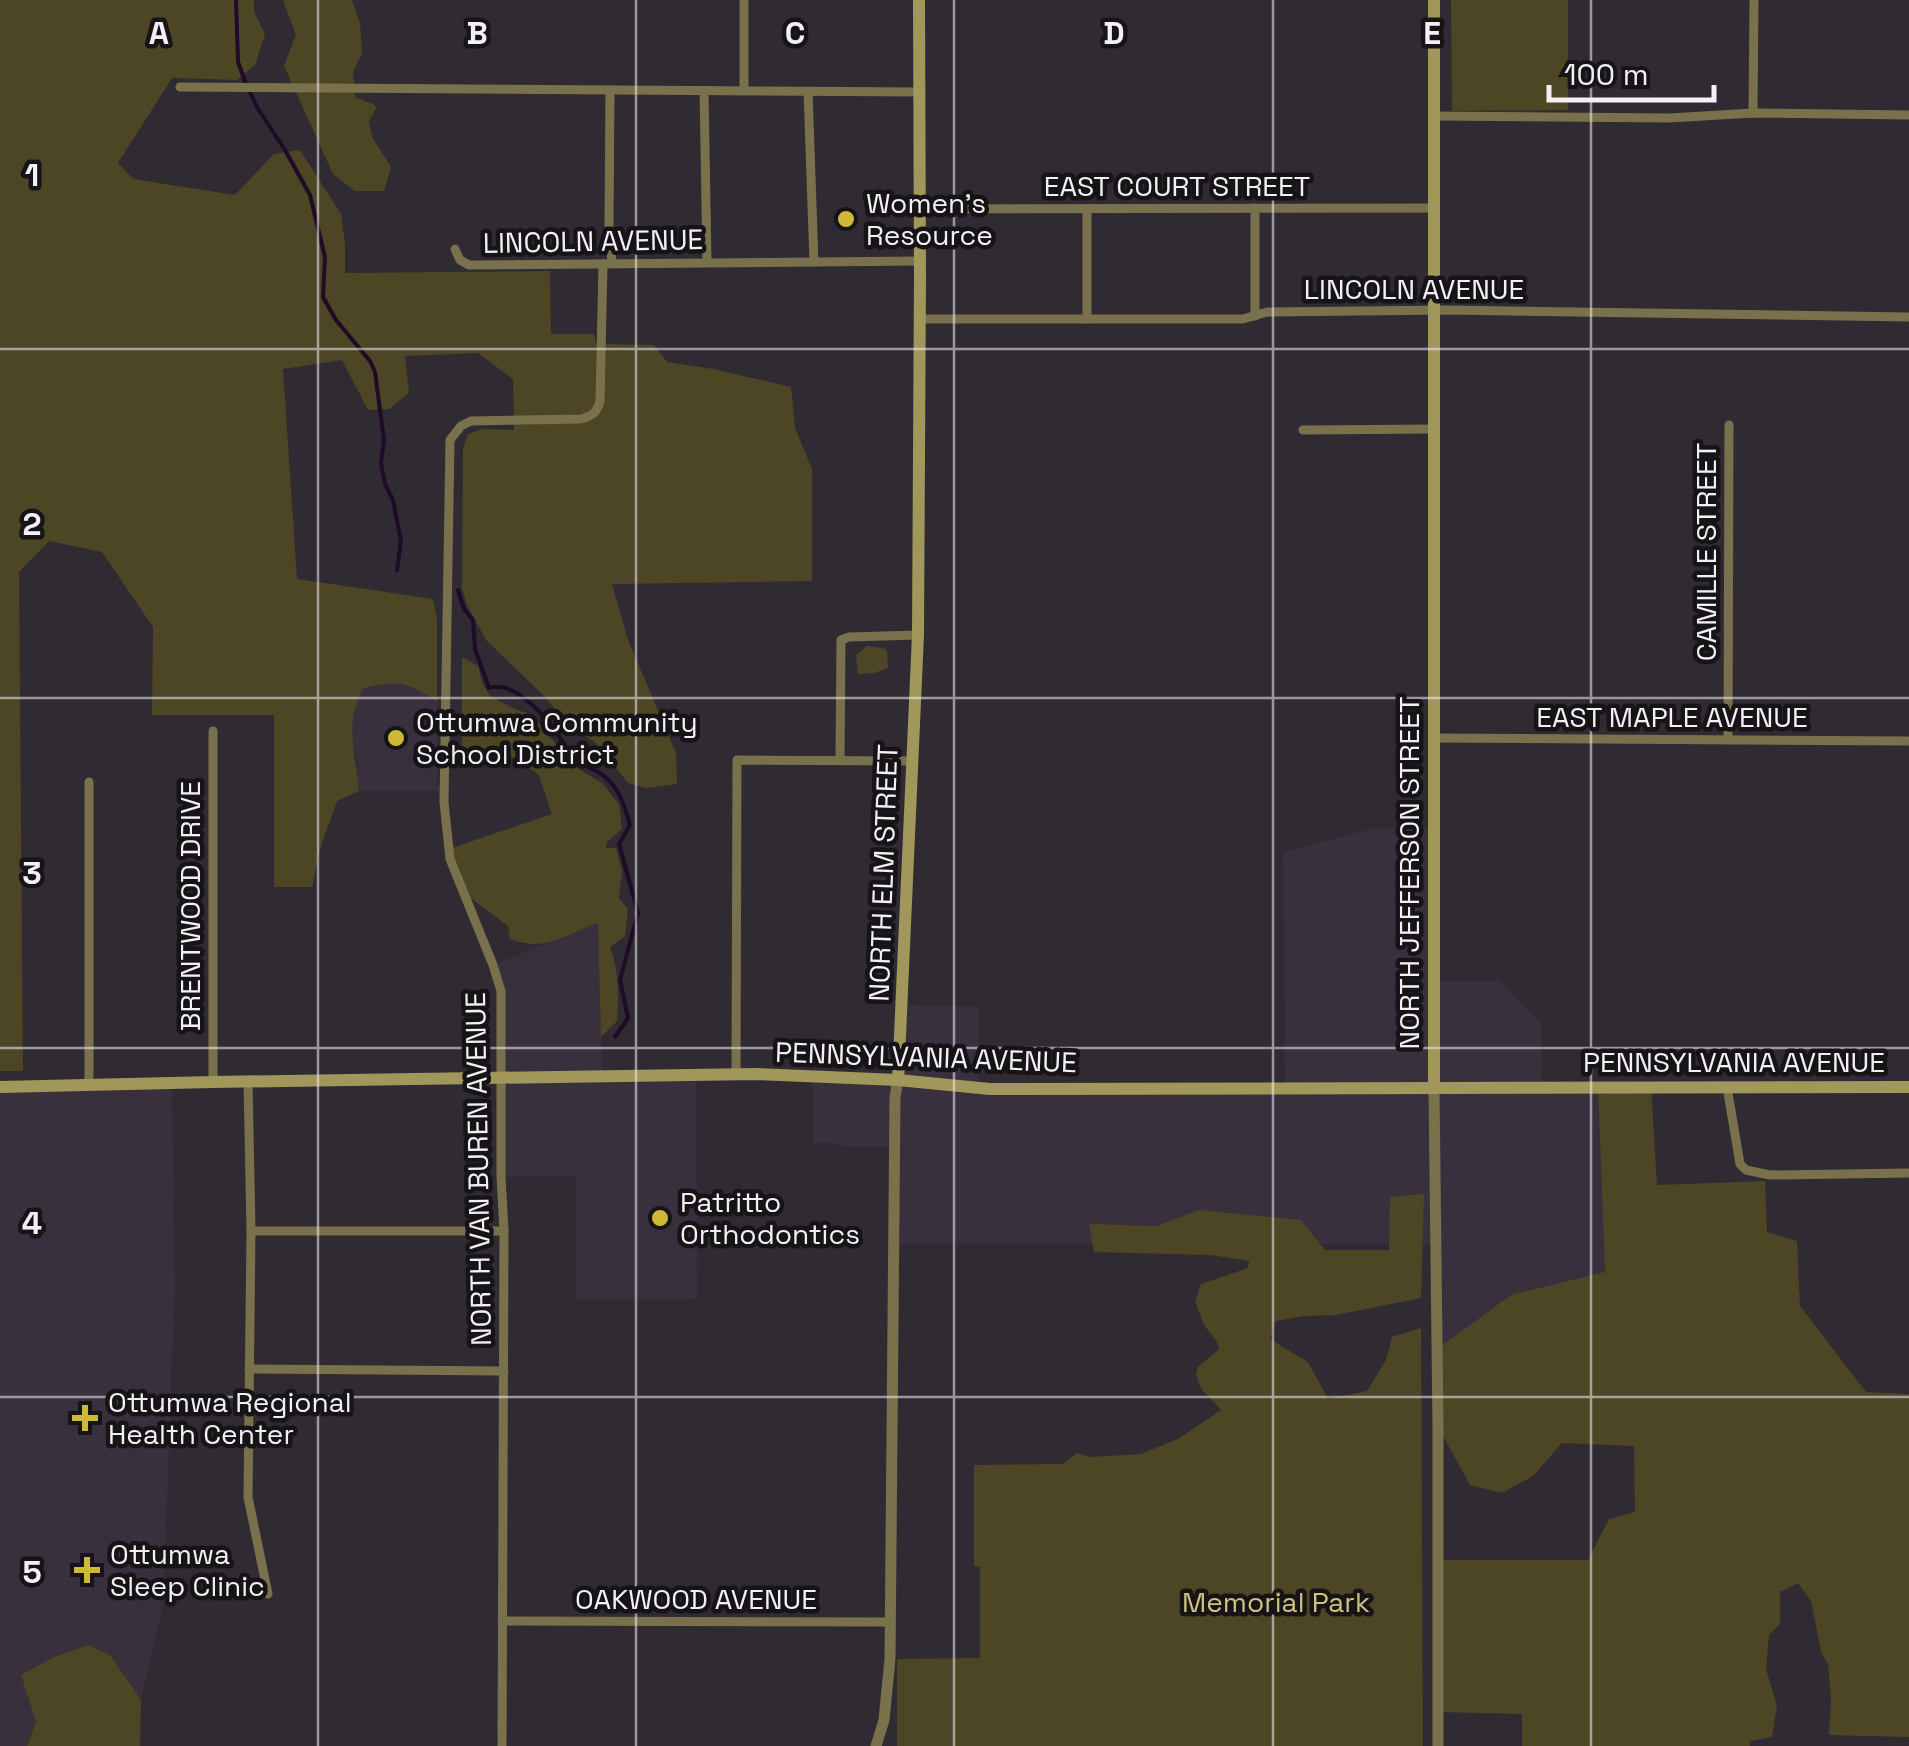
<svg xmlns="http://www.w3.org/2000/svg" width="1909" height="1746" font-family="'Space Grotesk',sans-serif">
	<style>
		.built { fill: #39303e }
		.green { fill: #4c4624 }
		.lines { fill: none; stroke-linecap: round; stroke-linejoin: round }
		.stream { stroke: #1f0a27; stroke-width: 4 }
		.minor { stroke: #78714c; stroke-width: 9 }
		.tertiary { stroke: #78714c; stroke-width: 11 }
		.secondary { stroke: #a2975a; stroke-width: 12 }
		.grid { fill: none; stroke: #f3eff5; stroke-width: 2.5; stroke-opacity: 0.55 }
		.poi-dot { fill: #ceb838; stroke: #171418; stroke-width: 4 }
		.labels { text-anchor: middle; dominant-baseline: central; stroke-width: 9; stroke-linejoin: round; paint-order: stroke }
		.street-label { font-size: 28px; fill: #f3eff5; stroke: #171418 }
		.poi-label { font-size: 28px; fill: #f3eff5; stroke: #171418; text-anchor: start }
		.park-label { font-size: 28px; fill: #cec17c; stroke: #171418 }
		.grid-label { font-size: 32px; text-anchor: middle; font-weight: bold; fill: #f3eff5; stroke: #171418; stroke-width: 9; stroke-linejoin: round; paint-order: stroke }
	</style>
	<rect width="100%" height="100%" fill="#302b33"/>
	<g class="built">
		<path d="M392 682 416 688 437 702V784L444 791H359L357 760 351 738 354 705 364 688Z"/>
		<path d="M1434 827V981H1500L1541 1024 1542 1087 1598 1088 1605 1273 1511 1295 1437 1349 1435 1244H893L894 1147H845L831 1143H813L812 1076 898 1080 902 1005 979 1007 978 1088H1285L1283 852 1375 828Z"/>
		<path d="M599 922 602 1076 696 1075 697 1299 576 1300V1176H501V991L493 965Z"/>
		<path d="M172 1082 175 1287 163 1605 141 1700 110 1655 88 1645 54 1657 22 1675 36 1721 27 1746H0V1089Z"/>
	</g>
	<g class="green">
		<path d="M0 0H254V12L265 34 255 65 237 80 172 78 118 163 133 179 235 195 274 154 300 150 341 214 345 244V273L550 271 551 334H594L596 344 654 345 667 362 713 369 791 387 795 428 812 469V581L612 584 628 640 676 753 677 784 646 788 628 783 596 743 567 725 546 698 486 640 467 605 462 588 463 448 468 434 483 429 514 430 513 379 478 353 405 356 409 393 389 409 368 410 342 360 283 369 297 579 433 599 437 619V702C407 682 399 680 364 688 343 723 356 753 359 791L337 801 320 849 312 887H274V715H152L153 627 102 552 49 541 19 572 23 1071H0Z"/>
		<path d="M283 0H352L360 23 362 53 353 72 355 97 377 106 369 121 372 137 391 167 384 191H355L333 174 284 66 296 35Z"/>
		<path d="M1451 0H1568V110L1452 111Z"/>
		<path d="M867 646 883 648 887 651 888 668 874 673 858 674 856 655Z"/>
		<path d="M462 657 478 666 482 683 491 697 517 710 531 714 574 766 602 783 619 804 622 829 607 842 606 848H616L622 871 619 898 628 909 625 936 610 947C619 971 619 996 617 1021L601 1037 598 923C564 934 547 953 510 939L508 926 464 893 449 849 552 814 539 775 515 758 491 749 462 748Z"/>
		<path d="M1651 1087 1657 1185 1765 1181 1767 1232 1797 1241 1800 1306 1866 1392 1909 1394V1737L1829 1735 1831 1698 1828 1664 1821 1652 1811 1601 1798 1583 1780 1592V1624L1769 1635 1766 1669 1777 1706 1772 1737 1750 1741V1746H1522V1714L1438 1712V1560H1588L1609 1519 1635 1512 1634 1446 1562 1443 1533 1476 1502 1493 1470 1485 1438 1427 1437 1349 1511 1295 1605 1272 1598 1088Z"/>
		<path d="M1424 1194 1421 1298 1336 1315 1304 1316 1276 1321 1270 1339 1308 1362 1328 1399 1367 1391 1386 1360 1392 1337 1421 1328 1423 1746H897V1659L980 1658V1567L974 1566V1465L1063 1464 1077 1453 1090 1457 1141 1454 1178 1439 1221 1410 1202 1390 1196 1375 1198 1367 1219 1349 1217 1342 1204 1325 1195 1301 1201 1284 1248 1268 1249 1261 1211 1255 1094 1252 1089 1224 1157 1226 1199 1210 1301 1220 1325 1250H1389L1390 1197Z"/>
		<path d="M88 1645 110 1655 141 1700 140 1746H27L36 1721 21 1675 54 1657Z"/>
	</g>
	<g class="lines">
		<g class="stream">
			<path d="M236 0 238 62 246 84 258 109 285 150 310 195 325 257 323 297 336 320 370 361 375 372 384 440 381 463 385 484 393 500 401 541 397 570"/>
			<path d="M458 590 464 609 473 620 475 649 489 688C512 680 540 711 553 728 560 736 564 747 571 755 577 762 589 767 598 772 618 784 624 803 630 825L619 844 638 913 620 980 628 1018 615 1037"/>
		</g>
		<g class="minor">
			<path d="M744 0V91"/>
			<path d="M180 87 920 92"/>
			<path d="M610 90 609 225 612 263"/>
			<path d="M704 91 707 262"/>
			<path d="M808 91 814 262"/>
			<path d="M1753 113 1754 0"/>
			<path d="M1434 116 1670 118 1753 113 1909 115"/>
			<path d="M1255 208V316"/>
			<path d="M920 209 1434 208"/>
			<path d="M1087 209V319"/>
			<path d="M455 249 460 260 469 265 920 261"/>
			<path d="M920 319H1243L1267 312 1448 310 1909 317"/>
			<path d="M1303 430 1434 429"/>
			<path d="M213 731V1082"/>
			<path d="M1434 738 1909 741"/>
			<path d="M1728 740 1729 425"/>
			<path d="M840 760 841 640 849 637 918 635"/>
			<path d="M736 1075 737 760 913 761"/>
			<path d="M248 1081 251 1231 248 1497 268 1594"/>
			<path d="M89 1084V782"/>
			<path d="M1727 1087 1740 1164 1746 1170 1770 1175 1909 1173"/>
			<path d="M251 1231H504"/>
			<path d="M249 1369 504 1371"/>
			<path d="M502 1621 890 1622"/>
			<path d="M502 1746 504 1231 501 1176V991L493 965 450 859 444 802 450 440 461 426 471 421 581 419C592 416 597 413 600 401L603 264"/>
		</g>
		<g class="tertiary">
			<path d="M1434 1088 1438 1427V1746"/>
			<path d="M876 1746 884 1720 890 1659 895 1097 898 1080"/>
		</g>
		<g class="secondary">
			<path d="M898 1080 918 635 920 274 919 0"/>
			<path d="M0 1087 213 1082 756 1074 898 1080 990 1089 1909 1087"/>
			<path d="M1434 1088V0"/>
		</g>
	</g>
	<path class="grid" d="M318 0V1746M636 0V1746M954 0V1746M1273 0V1746M1591 0V1746M0 349H1909M0 698H1909M0 1048H1909M0 1397H1909"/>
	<g class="poi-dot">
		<circle cx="846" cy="219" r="10"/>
		<circle cx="396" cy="738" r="10"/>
		<circle cx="660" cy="1218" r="10"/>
		<path d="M80 1403h10v10h10v10h-10v10h-10v-10h-10v-10h10z"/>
		<path d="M82 1555h10v10h10v10h-10v10h-10v-10h-10v-10h10z"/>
	</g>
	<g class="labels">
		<g class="street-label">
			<text x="1177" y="186">EAST COURT STREET</text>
			<text transform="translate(593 241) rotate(-1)">LINCOLN AVENUE</text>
			<text x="1414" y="289">LINCOLN AVENUE</text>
			<text transform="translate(1706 552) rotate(-90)">CAMILLE STREET</text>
			<text x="1672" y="717">EAST MAPLE AVENUE</text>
			<text transform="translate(883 873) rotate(-88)">NORTH ELM STREET</text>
			<text transform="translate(1409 873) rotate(-90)">NORTH JEFFERSON STREET</text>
			<text transform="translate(190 906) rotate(-90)">BRENTWOOD DRIVE</text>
			<text transform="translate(926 1057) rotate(2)">PENNSYLVANIA AVENUE</text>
			<text x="1734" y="1062">PENNSYLVANIA AVENUE</text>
			<text transform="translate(478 1169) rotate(-91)">NORTH VAN BUREN AVENUE</text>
			<text x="696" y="1599">OAKWOOD AVENUE</text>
		</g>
		<g class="poi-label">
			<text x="866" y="203">Women's<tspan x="866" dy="32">Resource</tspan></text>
			<text x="416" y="722">Ottumwa Community<tspan x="416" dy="32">School District</tspan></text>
			<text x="680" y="1202">Patritto<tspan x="680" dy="32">Orthodontics</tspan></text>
			<text x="108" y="1402">Ottumwa Regional<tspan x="108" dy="32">Health Center</tspan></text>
			<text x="110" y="1554">Ottumwa<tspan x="110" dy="32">Sleep Clinic</tspan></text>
		</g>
		<g class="park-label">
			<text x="1276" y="1602">Memorial Park</text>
		</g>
	</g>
	<g class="grid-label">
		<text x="159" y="44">A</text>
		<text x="477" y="44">B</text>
		<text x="795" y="44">C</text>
		<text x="1114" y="44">D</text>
		<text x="1432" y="44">E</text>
		<text x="32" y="186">1</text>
		<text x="32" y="535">2</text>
		<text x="32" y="884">3</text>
		<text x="32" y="1234">4</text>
		<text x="32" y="1583">5</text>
	</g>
	<path d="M1549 85v15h165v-15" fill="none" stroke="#f3eff5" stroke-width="5"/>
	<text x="1564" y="85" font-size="30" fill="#f3eff5" stroke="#171418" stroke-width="8" paint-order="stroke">100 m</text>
</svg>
